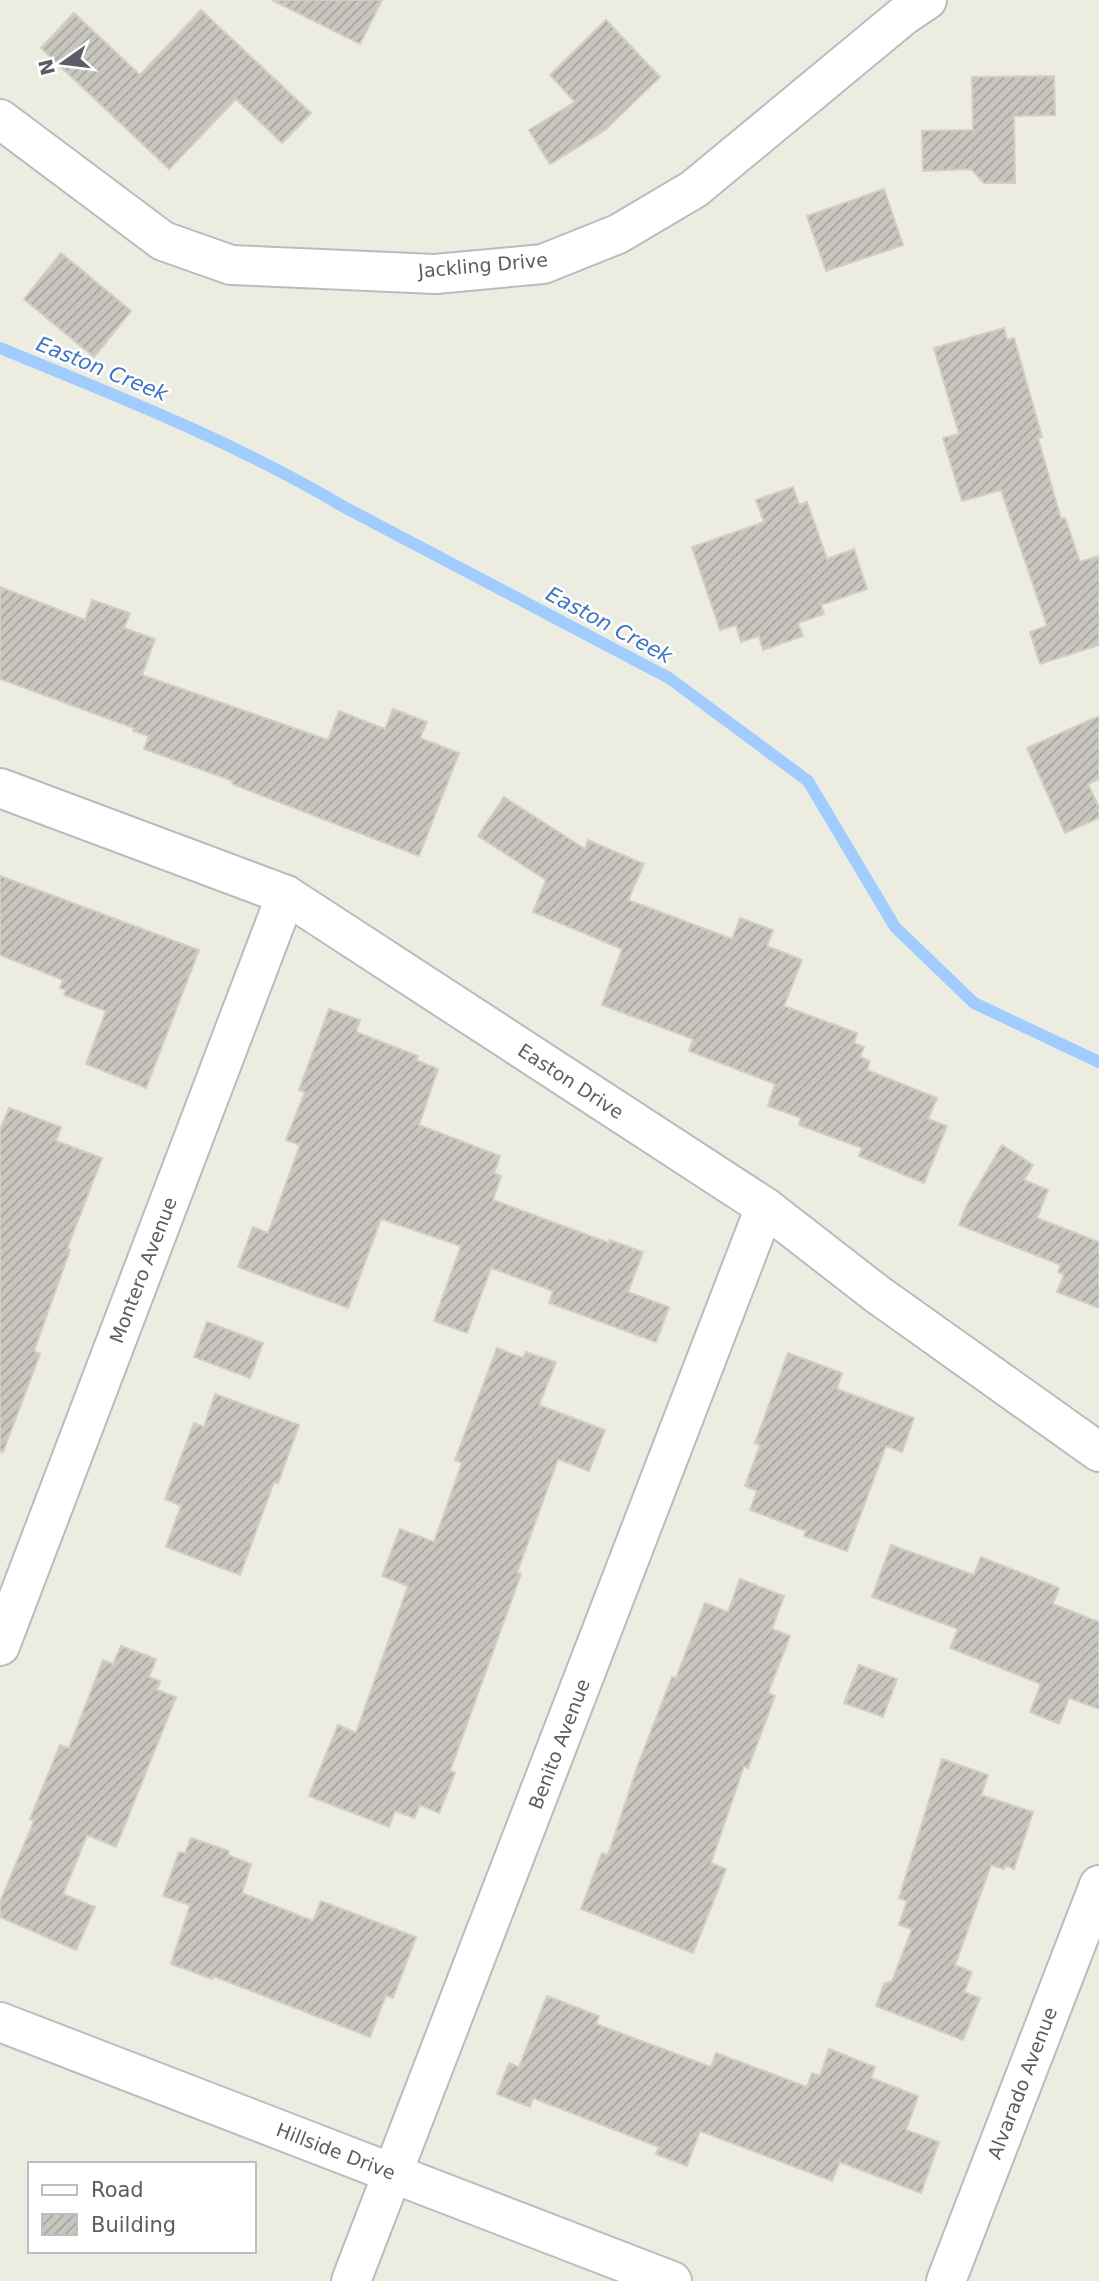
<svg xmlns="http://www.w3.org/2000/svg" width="1099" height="2281" font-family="'DejaVu Sans',sans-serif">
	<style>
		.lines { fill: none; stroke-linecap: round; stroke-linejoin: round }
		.stream { stroke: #a0ccff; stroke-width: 12 }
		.building { fill: url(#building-hatch); stroke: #d2cec0; stroke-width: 2 }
		.street-casing { stroke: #b9bbc1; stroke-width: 42 }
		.secondary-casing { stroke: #babdc4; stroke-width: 42 }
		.street { stroke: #fff; stroke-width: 38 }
		.secondary { stroke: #fff; stroke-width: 38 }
		.labels { text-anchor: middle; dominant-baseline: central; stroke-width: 5; stroke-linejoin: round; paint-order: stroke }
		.street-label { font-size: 19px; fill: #5a5d63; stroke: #fff }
		.water-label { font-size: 21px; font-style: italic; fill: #3f74c5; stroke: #fff }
	</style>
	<defs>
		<pattern id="building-hatch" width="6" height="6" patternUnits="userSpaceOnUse" patternTransform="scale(1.75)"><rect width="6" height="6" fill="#c8c6bf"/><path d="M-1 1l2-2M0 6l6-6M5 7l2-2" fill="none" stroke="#a5a49f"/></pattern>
	</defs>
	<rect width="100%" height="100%" fill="#edece1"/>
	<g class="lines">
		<path class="stream" d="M0 348C117 396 235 442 344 507L669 678 808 781 895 927 974 1003 1099 1062"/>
	</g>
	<g class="building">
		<path d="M272 0H382L360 44Z"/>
		<path d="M201 10 311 113 282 143 236 99 169 169 41 48 74 13 140 75Z"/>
		<path d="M606 20 660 77 605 130 550 164 529 130 575 102 550 75Z"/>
		<path d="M1054 76 1055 115 1014 116 1015 183H984L971 169 923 171 922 131 973 130 972 77Z"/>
		<path d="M884 189 903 245 826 271 807 216Z"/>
		<path d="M61 253 131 311 94 357 24 299Z"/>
		<path d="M1004 328 1007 340 1014 338 1042 437 1038 438 1061 519 1065 518 1080 562 1099 556V645L1040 664 1030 632 1047 626 1001 490 962 501 943 438 959 434 934 348Z"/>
		<path d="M793 487 799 505 807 502 827 559 854 549 867 589 821 605 824 614 798 623 803 636 763 650 759 636 741 642 736 625 720 630 692 547 764 522 756 500Z"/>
		<path d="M0 587 85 620 92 600 130 613 124 628 155 639 142 675 328 740 339 711 385 729 393 709 427 722 420 738 459 753 419 856 232 784 233 781 144 749 149 736 133 731 134 728 0 679Z"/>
		<path d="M1099 716V779L1088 784 1099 808V818L1065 833 1027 748Z"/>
		<path d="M504 797 585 849 588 840 644 864 628 900 732 939 740 918 773 930 767 946 802 960 784 1006 857 1033 854 1043 864 1047 860 1057 870 1061 867 1070 937 1098 928 1119 947 1126 924 1183 859 1156 862 1148 799 1125 801 1118 768 1106 775 1084 689 1051 693 1039 602 1005 622 949 533 912 546 880 478 836Z"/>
		<path d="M0 876 199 950 146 1088 86 1064 106 1011 64 995 66 990 60 988 63 980 0 955Z"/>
		<path d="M329 1009 360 1020 356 1032 418 1056 416 1060 438 1069 419 1125 500 1156 494 1173 501 1176 493 1200 609 1243 610 1240 643 1252 628 1292 669 1307 656 1342 549 1303 553 1291 491 1268 467 1333 434 1321 461 1246 381 1219 348 1308 238 1267 253 1227 268 1233 300 1145 286 1140 305 1092 299 1090Z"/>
		<path d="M9 1108 61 1127 56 1141 102 1158 67 1249 70 1250 34 1351 40 1354 3 1452 0 1451V1130Z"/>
		<path d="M1002 1145 1033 1165 1024 1180 1048 1190 1037 1218 1099 1242V1308L1057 1292 1064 1275 1058 1272 1061 1265 959 1225 967 1205Z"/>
		<path d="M207 1322 263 1343 250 1378 194 1357Z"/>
		<path d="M497 1348 523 1358 526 1352 556 1362 539 1405 605 1430 589 1471 558 1459 517 1573 521 1574 450 1771 455 1773 439 1813 420 1805 414 1818 395 1811 389 1827 309 1796 338 1725 356 1733 408 1586 382 1576 400 1529 434 1542 462 1463 455 1460Z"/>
		<path d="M788 1353 842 1373 837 1389 914 1418 902 1452 886 1446 847 1551 804 1536 806 1531 750 1510 757 1491 745 1486 760 1445 755 1443Z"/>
		<path d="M215 1394 299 1425 278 1483 274 1482 240 1575 166 1547 181 1506 165 1499 194 1423 204 1427Z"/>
		<path d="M891 1545 974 1575 981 1557 1059 1588 1053 1604 1099 1622V1709L1069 1698 1059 1724 1030 1712 1041 1684 950 1648 958 1629 872 1597Z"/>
		<path d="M740 1579 784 1596 772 1629 790 1636 768 1693 775 1696 748 1768 744 1766 711 1863 726 1869 693 1953 581 1909 602 1853 608 1855 638 1765 672 1677 676 1678 705 1603 728 1612Z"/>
		<path d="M121 1646 156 1659 149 1677 160 1681 157 1690 176 1697 116 1847 87 1835 63 1894 95 1907 76 1950 0 1917V1902L34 1821 30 1819 60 1745 69 1748 103 1660 113 1664Z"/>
		<path d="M859 1665 897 1679 883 1717 844 1703Z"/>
		<path d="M942 1759 988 1775 981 1795 1033 1812 1014 1869 1005 1865 1004 1869 991 1865 955 1965 972 1972 964 1992 980 1998 963 2040 876 2006 884 1984 892 1981 912 1929 899 1925 907 1901 899 1898Z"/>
		<path d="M191 1838 229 1851 228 1855 251 1864 242 1893 313 1921 321 1901 416 1937 393 1998 386 1995 370 2037 213 1976 212 1979 171 1964 190 1905 163 1896 179 1852 185 1853Z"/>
		<path d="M547 1996 599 2016 596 2024 711 2067 716 2053 807 2087 812 2073 820 2076 829 2049 875 2067 871 2078 918 2096 906 2130 939 2142 921 2193 840 2162 832 2181 700 2131 687 2166 656 2154 659 2147 533 2098 530 2107 497 2094 509 2063 519 2067Z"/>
	</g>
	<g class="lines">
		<g class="street-casing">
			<g id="street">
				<path d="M0 119 163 241 231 265 435 274 543 264 618 234 694 189 903 16 927 0"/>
				<path d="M0 788 286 895 765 1207 877 1294 1099 1452"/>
				<path d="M0 1646 286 895"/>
				<path d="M351 2281 765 1207"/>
				<path d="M946 2281 1099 1885"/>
			</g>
		</g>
		<g class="secondary-casing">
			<path id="secondary" d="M0 2022 672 2281"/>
		</g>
		<use href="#street" class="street"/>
		<use href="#secondary" class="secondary"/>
	</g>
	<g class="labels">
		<g class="street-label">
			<text transform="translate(483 265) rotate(-5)">Jackling Drive</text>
			<text transform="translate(571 1081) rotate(33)">Easton Drive</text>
			<text transform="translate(143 1270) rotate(-69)">Montero Avenue</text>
			<text transform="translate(559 1744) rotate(-69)">Benito Avenue</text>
			<text transform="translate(1022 2083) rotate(-69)">Alvarado Avenue</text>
			<text transform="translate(336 2151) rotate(21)">Hillside Drive</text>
		</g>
		<g class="water-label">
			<text transform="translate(102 369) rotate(22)">Easton Creek</text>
			<text transform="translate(609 625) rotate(28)">Easton Creek</text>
		</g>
	</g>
	<rect x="28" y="2162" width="228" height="91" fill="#ffffff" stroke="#bdbec1" stroke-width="2"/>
	<rect x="42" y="2185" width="35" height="10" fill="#ffffff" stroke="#bdbec1" stroke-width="2"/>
	<text x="91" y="2197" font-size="21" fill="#5a5d63">Road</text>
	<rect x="42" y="2214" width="35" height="21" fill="url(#building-hatch)" stroke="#bdbec1" stroke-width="2"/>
	<text x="91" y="2232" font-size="21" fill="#5a5d63">Building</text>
	<g transform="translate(63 63) rotate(256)" stroke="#ffffff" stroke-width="5" paint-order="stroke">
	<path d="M0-5L12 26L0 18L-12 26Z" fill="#5a5d63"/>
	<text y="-10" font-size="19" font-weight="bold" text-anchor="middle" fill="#5a5d63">N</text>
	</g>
</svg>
